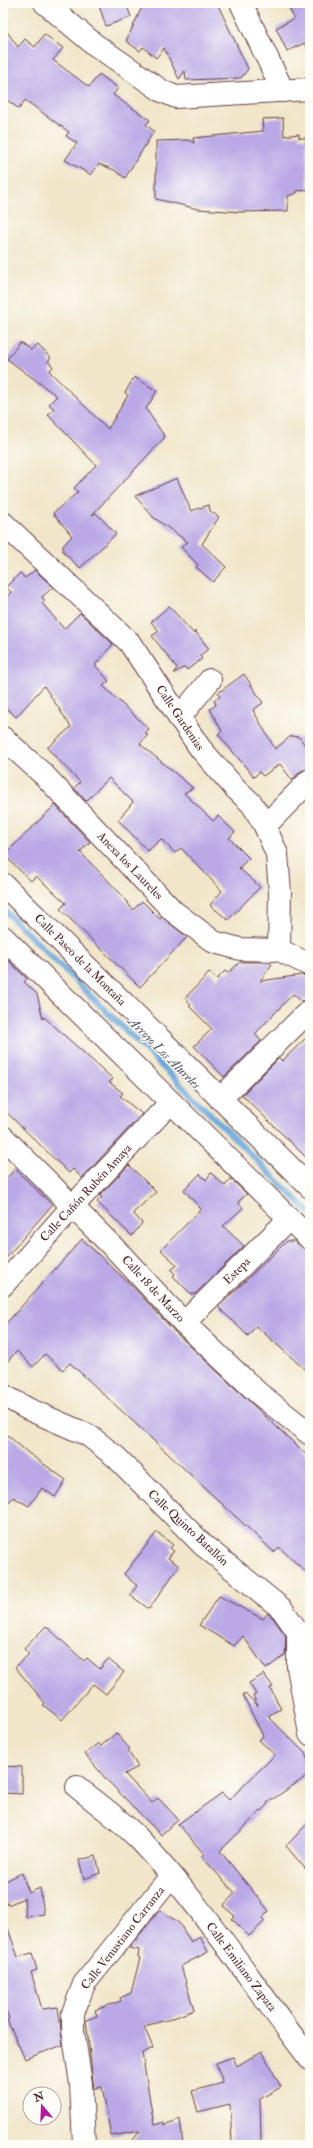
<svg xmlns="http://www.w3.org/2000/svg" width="313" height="2148" font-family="'IM FELL Double Pica',serif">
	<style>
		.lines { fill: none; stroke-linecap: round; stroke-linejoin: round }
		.stream { stroke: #68a5d9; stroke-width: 6 }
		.building { fill: #baa9e6 }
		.minor-casing { stroke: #633d43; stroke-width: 24 }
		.tertiary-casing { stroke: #633d43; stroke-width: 24 }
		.secondary-casing { stroke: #633d43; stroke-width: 24 }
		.minor { stroke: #fff; stroke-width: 22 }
		.tertiary { stroke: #fff; stroke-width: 22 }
		.secondary { stroke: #fff; stroke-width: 22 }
		.labels { text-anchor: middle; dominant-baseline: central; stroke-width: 3; stroke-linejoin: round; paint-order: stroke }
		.street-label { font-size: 12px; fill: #4a1f2b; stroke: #fdfcf7 }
		.water-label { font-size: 13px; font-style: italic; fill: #565571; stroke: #fdfcf7 }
	</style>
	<rect width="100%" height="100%" fill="#fdfcf7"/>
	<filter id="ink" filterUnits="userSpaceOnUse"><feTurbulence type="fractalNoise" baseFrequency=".025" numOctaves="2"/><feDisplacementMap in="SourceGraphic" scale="8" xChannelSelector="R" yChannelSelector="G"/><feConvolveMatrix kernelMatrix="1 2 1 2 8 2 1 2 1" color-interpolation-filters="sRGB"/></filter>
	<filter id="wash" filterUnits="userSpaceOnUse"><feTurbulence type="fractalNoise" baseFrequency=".012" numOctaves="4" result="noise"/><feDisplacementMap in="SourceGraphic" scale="16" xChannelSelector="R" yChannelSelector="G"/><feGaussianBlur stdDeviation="0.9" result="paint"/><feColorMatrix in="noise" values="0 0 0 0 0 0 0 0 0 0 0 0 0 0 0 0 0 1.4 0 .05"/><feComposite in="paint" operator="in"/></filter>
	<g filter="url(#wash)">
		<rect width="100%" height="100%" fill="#f1e6ca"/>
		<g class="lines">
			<path class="stream" d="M3 909 310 1213"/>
		</g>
		<g id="blocks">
			<g class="building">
				<path d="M98 3H126L131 17 106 26Z"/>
				<path d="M144 3H217L248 69 241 78 186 80 185 71 179 79 164 48 156 58 143 47 140 51 126 41Z"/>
				<path d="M287 3H310V54L305 43 287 51 276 28 294 19Z"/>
				<path d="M3 26 18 47 25 39 35 47 44 34 63 48 53 60 89 87 99 74 118 88 113 95 150 120 146 125 154 131 125 178 114 170 99 164 91 175 65 160 77 143 66 136 69 132 25 100 19 109 3 97Z"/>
				<path d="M283 118 284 136 299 134V138H306L308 190 297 191V193L288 196V211L241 212 198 209 156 199V141L189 140 194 143 193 138 263 131 262 119Z"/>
				<path d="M20 342 31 350 38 345 51 358 48 361 53 367 49 371 108 429 128 395 125 393 134 377 157 391 146 409 165 437 92 515 96 513 116 534 80 568 63 552V546L72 536 53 513 78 492 74 488 96 465 48 415 54 409 49 404 57 396 7 359Z"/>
				<path d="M177 478 191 511 209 505 210 511 219 517 202 544 226 567 213 582 196 567 198 565 181 547 188 542 153 517 135 496Z"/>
				<path d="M35 570 53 587 42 597 45 601 42 603 64 629 80 613 113 644 95 665 109 681 103 686 149 729 145 733 148 735 140 744 193 788 184 793 213 821 218 816 235 832 229 838 249 858 239 868 260 887 228 920 210 905 222 891 181 848 175 853 161 839 148 851 118 820 133 802 109 778 86 801 74 788 80 782 47 748 71 727 44 686 16 717 3 705V601L11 592 6 587 20 573 25 578Z"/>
				<path d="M169 606 194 634 195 631 209 649 200 655 202 659 187 670 185 667 174 673 177 668 152 636 159 631 151 622Z"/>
				<path d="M244 674 263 703 253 710 275 749 291 736 299 737 310 752V768L301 771 292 780 280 764 263 776 259 772 254 777 218 734 222 731 210 709 216 705 214 700 220 697 218 693Z"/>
				<path d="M55 805 90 842 80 852 119 892 133 910 142 901 160 919 162 917 187 937 140 987 60 909 66 903 36 876 31 881 4 855Z"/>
				<path d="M3 955 27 979 24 982 37 994 43 1019 44 1017 113 1079 109 1082 123 1093 120 1096 142 1114 82 1178 73 1169 69 1173 3 1109Z"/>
				<path d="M240 962H268L272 964 260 981 302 975 310 977 306 981 310 984V998L301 1001 293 994 255 1034 261 1041 224 1077 194 1046 212 1029 189 1006 191 1005 185 998 210 972 217 979 225 971 228 973Z"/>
				<path d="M310 1034V1161L242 1095 279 1058 282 1061Z"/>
				<path d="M129 1165 156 1192 133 1213 142 1223 132 1236 97 1202 102 1197 100 1195Z"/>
				<path d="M15 1169 52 1205 3 1261V1182Z"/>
				<path d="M211 1173 225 1186 231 1179 247 1194 238 1202 243 1208 223 1226 244 1246 195 1294H191L173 1276 175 1274 171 1270 177 1265 161 1250 201 1209 184 1190 200 1174 206 1180Z"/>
				<path d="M82 1239 134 1288 175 1332 310 1458V1576L279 1547 274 1552 70 1363 63 1370 45 1354 33 1367 17 1351 3 1366V1327Z"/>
				<path d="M287 1241H294L310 1253V1374L256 1326 248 1336 218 1307Z"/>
				<path d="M3 1431 27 1452 66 1480 55 1497 42 1488 29 1506 13 1497 3 1510Z"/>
				<path d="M157 1532 173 1545 170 1548 174 1551 168 1558 179 1566 149 1609 130 1595 137 1586 124 1574Z"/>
				<path d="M219 1596 263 1619 268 1613 273 1618 286 1636 285 1655 266 1669 243 1636 234 1646 199 1625Z"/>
				<path d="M46 1626 84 1661 87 1658 100 1669 108 1659 124 1672 106 1694 93 1684 62 1720 43 1705 45 1703 15 1667 29 1654 24 1649Z"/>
				<path d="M264 1674 273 1687 270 1688 281 1709 268 1716 305 1753 310 1766V1774L267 1803 268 1804 220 1851 269 1911 262 1918 265 1921 249 1936 232 1919 235 1916 223 1906 235 1893 201 1856 204 1854 178 1824 222 1793 229 1800 275 1755 259 1740 263 1736 243 1695 245 1693 258 1706 253 1696 256 1694 249 1683Z"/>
				<path d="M116 1733 130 1749 128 1751 138 1767 125 1774 152 1803 158 1798 178 1819 161 1835 105 1778 85 1754 98 1743 101 1746Z"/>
				<path d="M3 1766 22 1767V1794L3 1793Z"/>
				<path d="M310 1821V1874L286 1846Z"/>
				<path d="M96 1856 100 1873 84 1879 79 1860Z"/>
				<path d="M22 1873 29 1893 40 1888 44 1914 26 1917 24 1898 8 1905 3 1894V1882Z"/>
				<path d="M160 1910 179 1923 191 1942 200 1937 208 1952 181 1966 194 2010 171 2019 144 2026 153 2048 142 2053 154 2125 164 2122V2125L180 2119 183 2145H129L140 2131 111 2136 102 2087 94 2089 86 2020 97 2016 95 2010 121 2001 120 1998 131 1993 140 1958 138 1957 139 1950 129 1948Z"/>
				<path d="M3 1923H6L18 1957 32 1953 37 1970 31 1972 42 2009 58 2007 63 2045 25 2059 7 2020 9 2019 3 2002Z"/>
				<path d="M262 2051 281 2087 260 2099 261 2141 232 2144 230 2104 198 2112 192 2091 223 2083 216 2063 233 2057 237 2066Z"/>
			</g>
		</g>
	</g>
	<g filter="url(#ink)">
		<use href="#blocks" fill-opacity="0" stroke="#633d43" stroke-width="1"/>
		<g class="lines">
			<g class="minor-casing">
				<g id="minor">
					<path d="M45 3 94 44 162 91 176 97 310 89"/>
					<path d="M241 3 283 91"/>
					<path d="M3 523 129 642 200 748 234 787 252 804 265 826 277 854 280 893 279 950"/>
					<path d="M179 718 210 680"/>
					<path d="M3 738 44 775 173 911 214 942 240 949 279 950 310 965"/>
					<path d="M265 826 310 780"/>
					<path d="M220 1099 310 1010"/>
					<path d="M72 1207 171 1102"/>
					<path d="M184 1323 289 1219"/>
					<path d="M3 1395 28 1409 88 1435 116 1457 203 1545 282 1609 298 1632V1667L310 1734"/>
					<path d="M77 1787C98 1804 122 1821 140 1840 204 1907 253 1986 310 2059"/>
					<path d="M84 2145 81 2084 73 2030V2013L84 1984 171 1876"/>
				</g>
			</g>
			<g class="tertiary-casing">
				<path id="tertiary" d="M3 1285 72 1207"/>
			</g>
			<g class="secondary-casing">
				<g id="secondary">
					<path d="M3 884 310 1187"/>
					<path d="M3 937 310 1239"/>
					<path d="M3 1137 121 1255 184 1323 258 1393 310 1434"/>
				</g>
			</g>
			<use href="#minor" class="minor"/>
			<use href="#tertiary" class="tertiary"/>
			<use href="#secondary" class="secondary"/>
		</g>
	</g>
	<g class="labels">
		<g class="street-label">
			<text transform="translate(180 718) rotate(56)">Calle Gardenias</text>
			<text transform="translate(130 866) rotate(46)">Anexa los Laureles</text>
			<text transform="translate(80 960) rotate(45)">Calle Paseo de la Montaña</text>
			<text transform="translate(86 1193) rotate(-47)">Calle Cañón Rubén Amaya</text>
			<text transform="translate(237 1271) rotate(-45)">Estepa</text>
			<text transform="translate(153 1289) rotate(47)">Calle 18 de Marzo</text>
			<text transform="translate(188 1528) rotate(43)">Calle Quinto Batallón</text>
			<text transform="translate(123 1938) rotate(-52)">Calle Venustiano Carranza</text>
			<text transform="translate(241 1967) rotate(53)">Calle Emiliano Zapata</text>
		</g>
		<g class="water-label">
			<text transform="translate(164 1053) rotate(45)">Arroyo Los Alureles</text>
		</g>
	</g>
	<rect width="313" height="2148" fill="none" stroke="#fdfcf7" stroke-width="16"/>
	<g transform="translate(42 2106) rotate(341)"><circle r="19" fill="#fdfcf7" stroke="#b5a4a5"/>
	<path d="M0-3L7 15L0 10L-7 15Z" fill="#b5179e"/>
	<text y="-6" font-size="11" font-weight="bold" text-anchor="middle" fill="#4a1f2b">N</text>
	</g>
</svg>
